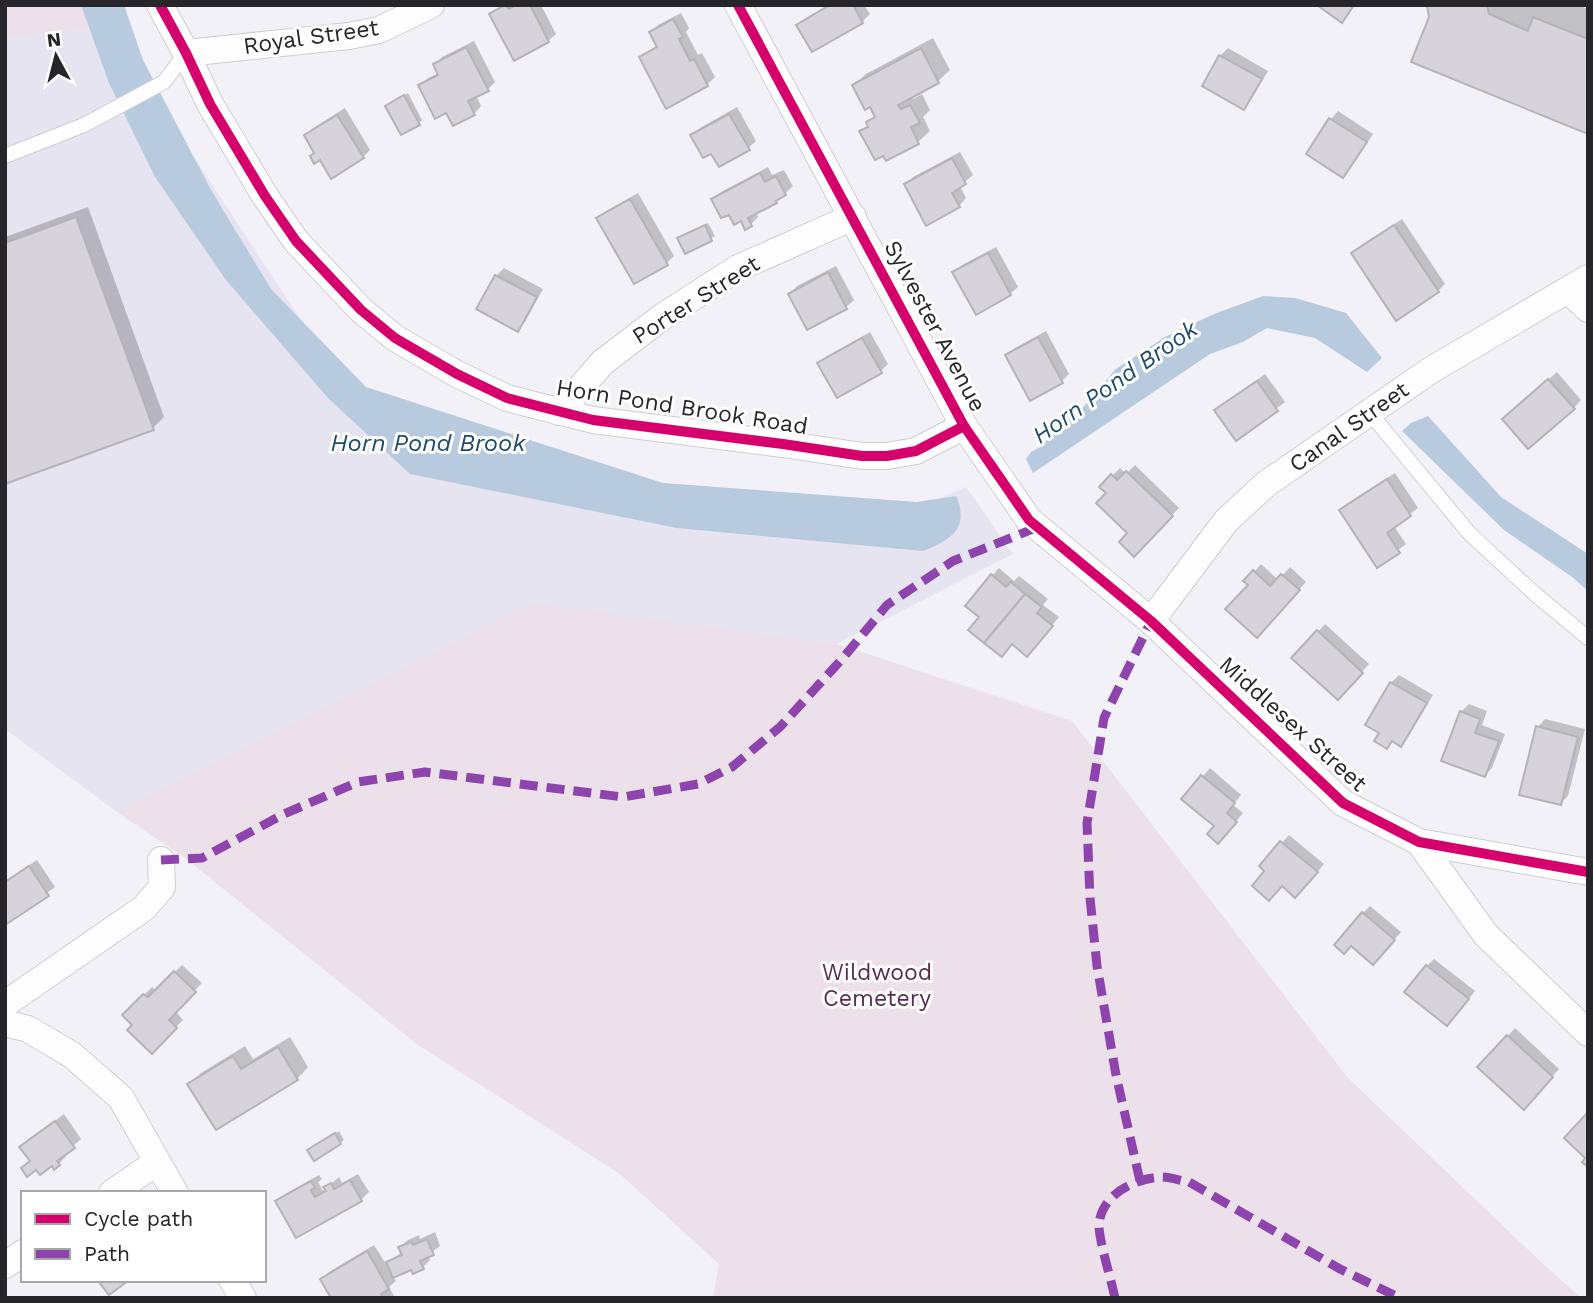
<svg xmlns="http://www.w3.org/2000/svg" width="1593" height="1303" font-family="'Work Sans',sans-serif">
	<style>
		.built { fill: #e5e4f0 }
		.green { fill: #ece0eb }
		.water { fill: #b7cade }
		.shadow { fill: #0003 }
		.building { fill: #d7d3dc; stroke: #b4b3b7; stroke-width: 2 }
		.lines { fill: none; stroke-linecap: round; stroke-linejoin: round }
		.lane-casing { stroke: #cfced3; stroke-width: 16 }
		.street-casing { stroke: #cfced3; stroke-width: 28 }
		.lane { stroke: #fdfdfe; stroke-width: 14 }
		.street { stroke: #fdfdfe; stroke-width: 26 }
		.quiet { stroke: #8e44ad; stroke-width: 9; stroke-dasharray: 18 9; stroke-linecap: butt }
		.cycleway-casing { stroke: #fff; stroke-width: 15 }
		.cycleway { stroke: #d6006c; stroke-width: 10 }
		.labels { text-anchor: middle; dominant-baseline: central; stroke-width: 6; stroke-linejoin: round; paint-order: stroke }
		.street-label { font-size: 23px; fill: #26262a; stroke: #fff }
		.park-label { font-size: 23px; fill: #562d4f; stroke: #fff }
		.water-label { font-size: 24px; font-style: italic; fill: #1e4a6e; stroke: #fff }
	</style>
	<rect width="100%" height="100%" fill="#f2f1f7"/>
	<path class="built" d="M110 29 354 401 559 482 891 520 966 487 1013 554 837 644 530 604 117 812 5 729V37Z"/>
	<g class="green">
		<path d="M5 5H106L110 29 5 37Z"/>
		<path d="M531 603 837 644 1072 721 1348 1078 1541 1262 1581 1298H713L719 1264 620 1174 418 1045 185 858 117 812Z"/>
	</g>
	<g class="water">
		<path d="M81 5H124L143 60 211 190 271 289 366 387 663 483 917 502 956 496C970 528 951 540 923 551L677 528 410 474 328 398 226 280 155 177 109 83Z"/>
		<path d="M1263 296 1295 298 1346 313 1382 358 1367 372 1315 338 1267 328 1243 342 1210 354 1033 473 1026 459 1031 452 1042 446 1059 424 1079 412 1116 369 1165 337 1214 314Z"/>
		<path d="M1428 416 1501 497 1588 554V591L1572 577 1504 530 1402 431 1411 423Z"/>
	</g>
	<g class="shadow">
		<path d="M501 5H541L556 34 548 41 491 14Z"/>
		<path d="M828 5H864L870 14 862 22 798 25 806 18Z"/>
		<path d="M1428 5H1541L1546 7 1548 5H1579L1588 9V132L1431 17Z"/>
		<path d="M681 13 689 28 686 32 698 55 702 53 715 77 707 85 641 57 657 45 651 33 658 25Z"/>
		<path d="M933 38 950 70 938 81 911 96 913 99 922 94 930 110 923 117 930 131 918 142 887 159 862 132 876 115 854 85 866 74Z"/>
		<path d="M474 41 495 82 488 89 476 95 481 106 474 114 447 111 420 86 428 78 439 73 435 64 442 57Z"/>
		<path d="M1228 48 1268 71 1251 100 1244 108 1220 56Z"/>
		<path d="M408 93 422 120 419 123 391 103Z"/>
		<path d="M737 107 756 141 748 148 712 152 693 136 700 128Z"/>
		<path d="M345 108 370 150 363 157 316 152 306 136 313 128Z"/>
		<path d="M1338 111 1373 134 1350 169 1343 176 1308 154 1331 119Z"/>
		<path d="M960 152 973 175 960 186 966 198 959 206 906 184 913 177Z"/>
		<path d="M768 167 772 175 784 170 793 186 776 202 756 212 758 217 751 224 713 199 721 192Z"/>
		<path d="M638 193 674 256 666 264 599 218 606 211Z"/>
		<path d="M88 207 164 417 153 428 5 482V237Z"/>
		<path d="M1402 219 1445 284 1438 291 1353 254 1360 246Z"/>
		<path d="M708 223 715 236 686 252 679 238Z"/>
		<path d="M996 247 1018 287 1010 294 954 273 962 265Z"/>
		<path d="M836 266 854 300 846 307 808 327 790 294 797 286Z"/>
		<path d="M504 268 543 289 525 322 518 330 478 309 496 276Z"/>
		<path d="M1046 331 1069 374 1062 381 1007 355 1015 348Z"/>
		<path d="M870 332 888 364 881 371 820 363 827 356Z"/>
		<path d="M1557 372 1581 400 1574 408 1512 411Z"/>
		<path d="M1265 374 1285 402 1236 438 1217 410Z"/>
		<path d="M1135 465 1179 508 1134 554 1129 533 1108 493 1101 487 1120 468 1126 474Z"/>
		<path d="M1395 473 1418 508 1394 526 1406 544 1377 566 1341 510 1348 503Z"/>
		<path d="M1261 564 1278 580 1290 567 1306 582 1264 628 1250 585 1246 581Z"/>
		<path d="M999 568 1014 581 1019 576 1033 587 1048 599 1043 605 1059 617 1034 647 981 616 992 576Z"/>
		<path d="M1325 624 1369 664 1345 691 1318 632Z"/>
		<path d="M1399 675 1433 695 1408 737 1401 744 1394 740 1387 747 1381 732 1391 683Z"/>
		<path d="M1469 704 1487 711 1482 725 1505 734 1492 768 1485 775 1461 712Z"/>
		<path d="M1545 719 1585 729 1568 796 1561 803 1538 727Z"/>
		<path d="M1210 768 1241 795 1233 805 1243 813 1226 834 1184 798Z"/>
		<path d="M1289 835 1324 864 1303 889 1261 866Z"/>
		<path d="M37 860 55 887 5 923V881Z"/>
		<path d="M1370 906 1401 932 1381 955 1363 913Z"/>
		<path d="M1434 959 1475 991 1454 1017 1427 966Z"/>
		<path d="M182 965 202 983 175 1011 183 1020 152 1052 135 1025 125 1015 152 987 156 991Z"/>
		<path d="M1515 1028 1559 1069 1531 1100 1479 1067Z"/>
		<path d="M290 1037 308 1067 297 1079 189 1085 201 1073 245 1046 253 1059Z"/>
		<path d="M64 1114 81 1139 64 1154 66 1156 59 1164 31 1160 21 1147Z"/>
		<path d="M339 1131 344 1140 340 1143 313 1147Z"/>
		<path d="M358 1174 369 1192 361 1200 278 1202 285 1194 319 1175 322 1179 318 1182 323 1191 339 1177 342 1183Z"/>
		<path d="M435 1232 440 1246 428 1255 430 1260 423 1267 411 1268 393 1276 396 1281 389 1287 395 1298H333L322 1279 329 1272 374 1245 386 1264 402 1252 400 1247 408 1240 419 1235 420 1239Z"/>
	</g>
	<g class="building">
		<path d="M505 5 509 9 516 5H530L549 42 514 61 489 14Z"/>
		<path d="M830 5H853L863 23 812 52 796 25Z"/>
		<path d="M1317 5H1354L1342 23Z"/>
		<path d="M1427 5H1487L1489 14 1528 31 1533 17 1588 39V134L1411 62 1429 17Z"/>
		<path d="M673 19 683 37 679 39 690 61 694 59 708 86 666 109 639 57 657 47 649 32Z"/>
		<path d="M466 47 489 91 468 101 475 115 453 126 446 113 435 119 418 85 438 75 433 64Z"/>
		<path d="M921 48 939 83 898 105 901 109 910 105 920 123 911 127 919 144 886 161 883 156 875 160 859 131 868 127 866 122 875 117 870 107 865 110 852 85Z"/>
		<path d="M1219 55 1262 79 1244 110 1202 86Z"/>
		<path d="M404 95 420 125 401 135 385 106Z"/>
		<path d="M729 114 750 150 719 167 711 154 703 158 690 135Z"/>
		<path d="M337 115 364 158 331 179 320 160 314 164 310 156 314 153 304 135Z"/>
		<path d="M1329 118 1367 142 1343 178 1306 154Z"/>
		<path d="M952 158 966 184 952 193 960 207 926 226 904 184Z"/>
		<path d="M760 173 765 182 776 176 786 195 776 201 777 203 748 218 752 226 745 230 741 221 734 225 729 215 721 218 711 199Z"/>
		<path d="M630 199 668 265 634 284 596 218Z"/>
		<path d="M76 217 154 430 5 484V243Z"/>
		<path d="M705 225 712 241 685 254 677 238Z"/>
		<path d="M1394 225 1439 292 1396 321 1351 253Z"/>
		<path d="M988 253 1011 295 976 315 952 272Z"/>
		<path d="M828 272 847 309 807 330 788 294Z"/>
		<path d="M495 275 537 297 518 332 476 309Z"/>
		<path d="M1038 337 1063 383 1030 401 1005 355Z"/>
		<path d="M862 338 882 373 837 398 817 363Z"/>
		<path d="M1548 379 1575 409 1528 449 1502 419Z"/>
		<path d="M1257 381 1278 411 1236 441 1214 410Z"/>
		<path d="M1126 471 1173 516 1134 557 1119 542 1127 533 1096 503 1106 493 1099 487 1111 474 1117 480Z"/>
		<path d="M1387 479 1411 516 1387 533 1400 553 1377 568 1339 510Z"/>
		<path d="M1253 570 1270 586 1281 574 1300 590 1257 638 1225 609 1248 585 1243 581Z"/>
		<path d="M991 574 1006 587 1011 582 1025 594 984 643 968 630 979 617 965 606Z"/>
		<path d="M1025 594 1042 607 1037 613 1053 626 1027 657 1012 644 1002 657 984 643Z"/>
		<path d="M1317 630 1363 673 1338 700 1291 658Z"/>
		<path d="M1390 682 1427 703 1401 747 1392 741 1387 749 1374 741 1379 733 1365 725Z"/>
		<path d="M1460 711 1480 719 1475 733 1499 741 1485 777 1441 761Z"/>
		<path d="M1536 726 1578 737 1561 805 1519 795Z"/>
		<path d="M1201 775 1235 803 1227 813 1237 822 1218 844 1207 834 1214 826 1181 799Z"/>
		<path d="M1280 841 1318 872 1295 898 1282 886 1269 901 1252 886 1264 871 1259 866Z"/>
		<path d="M29 866 49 896 5 925V882Z"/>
		<path d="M1362 912 1395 940 1373 965 1351 946 1344 954 1334 945Z"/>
		<path d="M1426 965 1469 999 1447 1026 1404 992Z"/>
		<path d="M174 971 196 992 169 1020 177 1028 152 1054 127 1030 132 1025 122 1015 143 994 148 997Z"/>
		<path d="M1507 1035 1553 1077 1524 1110 1477 1067Z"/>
		<path d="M278 1047 298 1080 216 1130 187 1084 233 1056 241 1069Z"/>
		<path d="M1588 1112V1167L1582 1162 1585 1158 1564 1138Z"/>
		<path d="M55 1121 75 1148 57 1161 60 1165 54 1170 52 1166 40 1175 36 1170 27 1177 21 1168 30 1161 19 1147Z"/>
		<path d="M335 1133 341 1144 314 1161 307 1150Z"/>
		<path d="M350 1180 362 1201 296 1238 275 1201 311 1181 315 1188 311 1190 315 1197 326 1191 323 1187 331 1183 334 1189Z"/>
		<path d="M427 1239 434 1255 420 1261 424 1269 413 1274 411 1270 393 1278 386 1262 402 1255 398 1247 411 1242 413 1245Z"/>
		<path d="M367 1251 389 1289 381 1294 383 1298H331L320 1279Z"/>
		<path d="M101 1280H129L109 1295 99 1282Z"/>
	</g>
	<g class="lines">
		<g class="lane-casing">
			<g id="lane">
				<path d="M5 156 84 125 164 82 186 53"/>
				<path d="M1369 412 1469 533 1535 594 1588 638"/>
			</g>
		</g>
		<g class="street-casing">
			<g id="street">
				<path d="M160 5 186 53 210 104 265 196 296 241 361 310 395 338 457 374 507 398 593 420 783 444 862 456H887L916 451 964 426"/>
				<path d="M738 5 964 426 1029 520 1151 621 1343 803 1419 842 1486 935 1588 1033"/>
				<path d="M186 53 349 36 379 30 431 5"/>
				<path d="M1569 291 1588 309"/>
				<path d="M559 412 603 362 662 317 738 268 853 217"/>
				<path d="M1151 621 1226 521 1266 484 1431 370 1588 278"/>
				<path d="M1419 842 1588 872"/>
				<path d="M5 1004 144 908 162 887 161 860"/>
				<path d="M5 1023 28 1029 72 1055 121 1098 175 1193"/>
				<path d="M112 1193 157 1162"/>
				<path d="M5 1265 23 1253"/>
				<path d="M232 1280 243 1298"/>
			</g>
		</g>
		<use href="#lane" class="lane"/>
		<use href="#street" class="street"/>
		<g class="quiet">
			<path d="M161 860 202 858 284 814 358 782 425 772 623 797 698 784 732 767 780 727 843 658 887 605 953 561 1038 527"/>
			<path d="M1140 1181 1116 1075 1097 966 1090 898 1087 823 1104 718 1151 621"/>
			<path d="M1115 1298C1111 1279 1100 1244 1099 1227 1099 1196 1134 1178 1162 1177 1171 1177 1181 1181 1189 1182L1340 1269 1400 1298"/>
		</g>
		<g class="cycleway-casing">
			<g id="cycleway">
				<path d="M160 5 186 53 210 104 265 196 296 241 361 310 395 338 457 374 507 398 593 420 783 444 862 456H887L916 451 964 426"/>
				<path d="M738 5 964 426 1029 520 1151 621 1343 803 1419 842 1588 872"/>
			</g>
		</g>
		<use href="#cycleway" class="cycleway"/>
	</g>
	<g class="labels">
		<g class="street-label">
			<text transform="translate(311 37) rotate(-8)">Royal Street</text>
			<text transform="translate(696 300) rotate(-32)">Porter Street</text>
			<text transform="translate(935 326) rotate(62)">Sylvester Avenue</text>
			<text transform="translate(682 407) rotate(9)">Horn Pond Brook Road</text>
			<text transform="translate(1349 427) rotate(-35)">Canal Street</text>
			<text transform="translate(1293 724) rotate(42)">Middlesex Street</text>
		</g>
		<g class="park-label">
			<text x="877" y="972">Wildwood<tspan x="877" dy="26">Cemetery</tspan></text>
		</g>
		<g class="water-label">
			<text transform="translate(1115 382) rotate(-35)">Horn Pond Brook</text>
			<text x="428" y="443">Horn Pond Brook</text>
		</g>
	</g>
	<rect width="1593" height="1303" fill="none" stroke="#26262a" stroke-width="14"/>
	<rect x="21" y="1191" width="245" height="91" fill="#ffffff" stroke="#a8a8aa" stroke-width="2"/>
	<rect x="35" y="1214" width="35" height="10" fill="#d6006c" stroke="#a8a8aa" stroke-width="2"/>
	<text x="84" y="1226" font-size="21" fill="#26262a">Cycle path</text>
	<rect x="35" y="1249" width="35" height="10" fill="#8e44ad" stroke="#a8a8aa" stroke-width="2"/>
	<text x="84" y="1261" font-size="21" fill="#26262a">Path</text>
	<g transform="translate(56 56) rotate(353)" stroke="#ffffff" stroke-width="5" paint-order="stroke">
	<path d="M0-5L12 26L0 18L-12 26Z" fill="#26262a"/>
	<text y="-10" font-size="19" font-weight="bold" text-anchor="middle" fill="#26262a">N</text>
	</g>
</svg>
